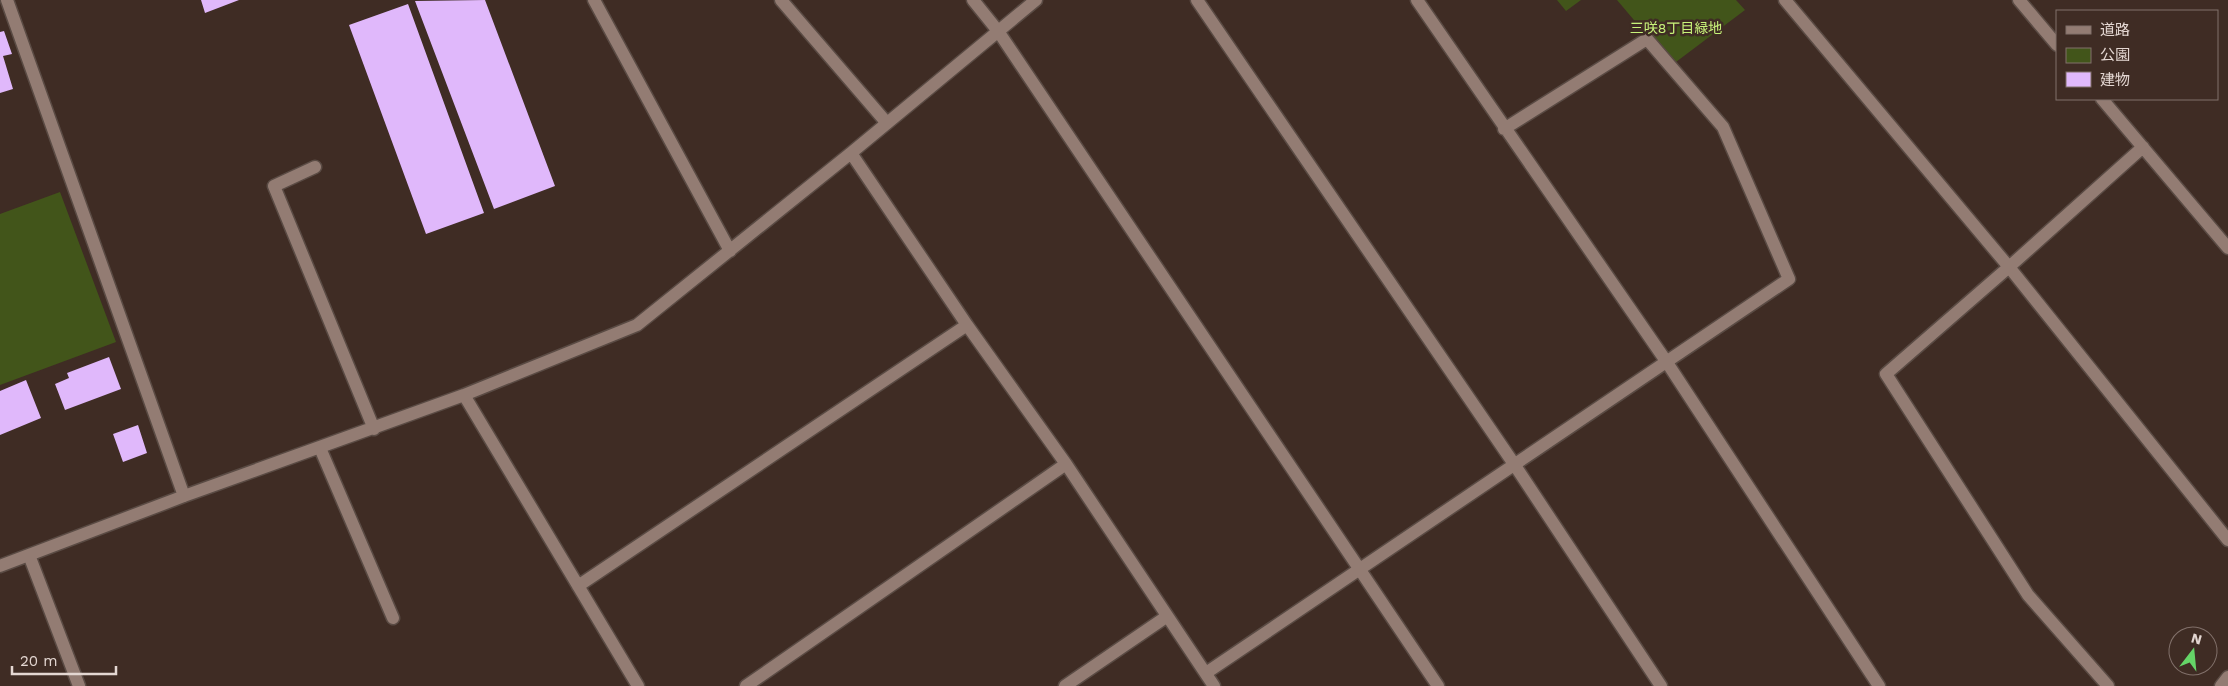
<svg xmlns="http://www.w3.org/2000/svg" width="2228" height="686" font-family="'Work Sans','Noto Sans JP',sans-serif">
  <rect width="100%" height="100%" fill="#3f2c24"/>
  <path fill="#42551a" d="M1557 0H1581L1566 11Z
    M1617 0H1736L1745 10 1672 65Z
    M60 192 116 342 0 385V214Z"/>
  <path fill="#e0b8fb" d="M201 0H239L205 13Z
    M485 0 555 186 494 209 415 1Z
    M408 4 484 213 426 234 349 25Z
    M4 31 12 54 3 56 13 89 0 93V32Z
    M109 357 121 389 65 410 55 384 69 378 67 373Z
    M26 380 41 418 0 435V391Z
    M138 425 147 453 123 462 113 434Z"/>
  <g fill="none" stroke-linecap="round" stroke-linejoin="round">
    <defs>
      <path id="minor" d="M7 0 184 496
        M594 0 730 251
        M781 0 886 122
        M973 0 998 31 1438 686
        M1197 0 1514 464 1661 686
        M1417 0 1666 361 1879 686
        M1785 0 2009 267 2228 540
        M2019 0 2057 45
        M2102 99 2228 248
        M851 153 967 325 1066 464 1214 686
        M315 167 274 186 374 429
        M464 395 638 686
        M320 448 393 618
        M29 555 79 686
        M0 566 184 496 464 395 637 325 851 153 1036 0
        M578 586 967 325
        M1206 673C1401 543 1594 409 1789 279L1723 127 1647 39 1504 129
        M746 686 1066 464
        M1065 686 1166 617
        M2108 686 2028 595 1886 374 2009 267 2143 147
        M2221 686 2228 677"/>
    </defs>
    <use href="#minor" stroke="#5a4b44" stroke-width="15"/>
    <use href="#minor" stroke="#937c73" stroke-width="12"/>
  </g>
  <g text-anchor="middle" stroke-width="5" stroke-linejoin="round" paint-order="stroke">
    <g font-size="14" fill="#c8f37a" stroke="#3f2c24">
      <text x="1676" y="33">三咲8丁目緑地</text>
    </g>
  </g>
  <rect x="2056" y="10" width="162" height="90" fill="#3f2c24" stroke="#81706a"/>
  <rect x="2066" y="26" width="25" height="8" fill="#937c73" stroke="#81706a"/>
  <text x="2100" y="35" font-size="15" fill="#e4d7d2">道路</text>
  <rect x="2066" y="48" width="25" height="15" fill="#42551a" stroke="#81706a"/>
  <text x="2100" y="60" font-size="15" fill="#e4d7d2">公園</text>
  <rect x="2066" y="72" width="25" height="15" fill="#e0b8fb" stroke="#81706a"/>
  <text x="2100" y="85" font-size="15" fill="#e4d7d2">建物</text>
  <g transform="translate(2193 651) rotate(16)"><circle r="24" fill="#3f2c24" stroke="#81706a"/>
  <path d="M0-4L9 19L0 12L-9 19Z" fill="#65d467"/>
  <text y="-8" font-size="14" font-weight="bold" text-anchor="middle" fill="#e4d7d2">N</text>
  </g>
  <path d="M12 666v8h104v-8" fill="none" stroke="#e4d7d2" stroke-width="2.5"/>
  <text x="20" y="666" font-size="15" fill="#e4d7d2" stroke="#3f2c24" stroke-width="4" paint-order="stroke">20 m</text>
</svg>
